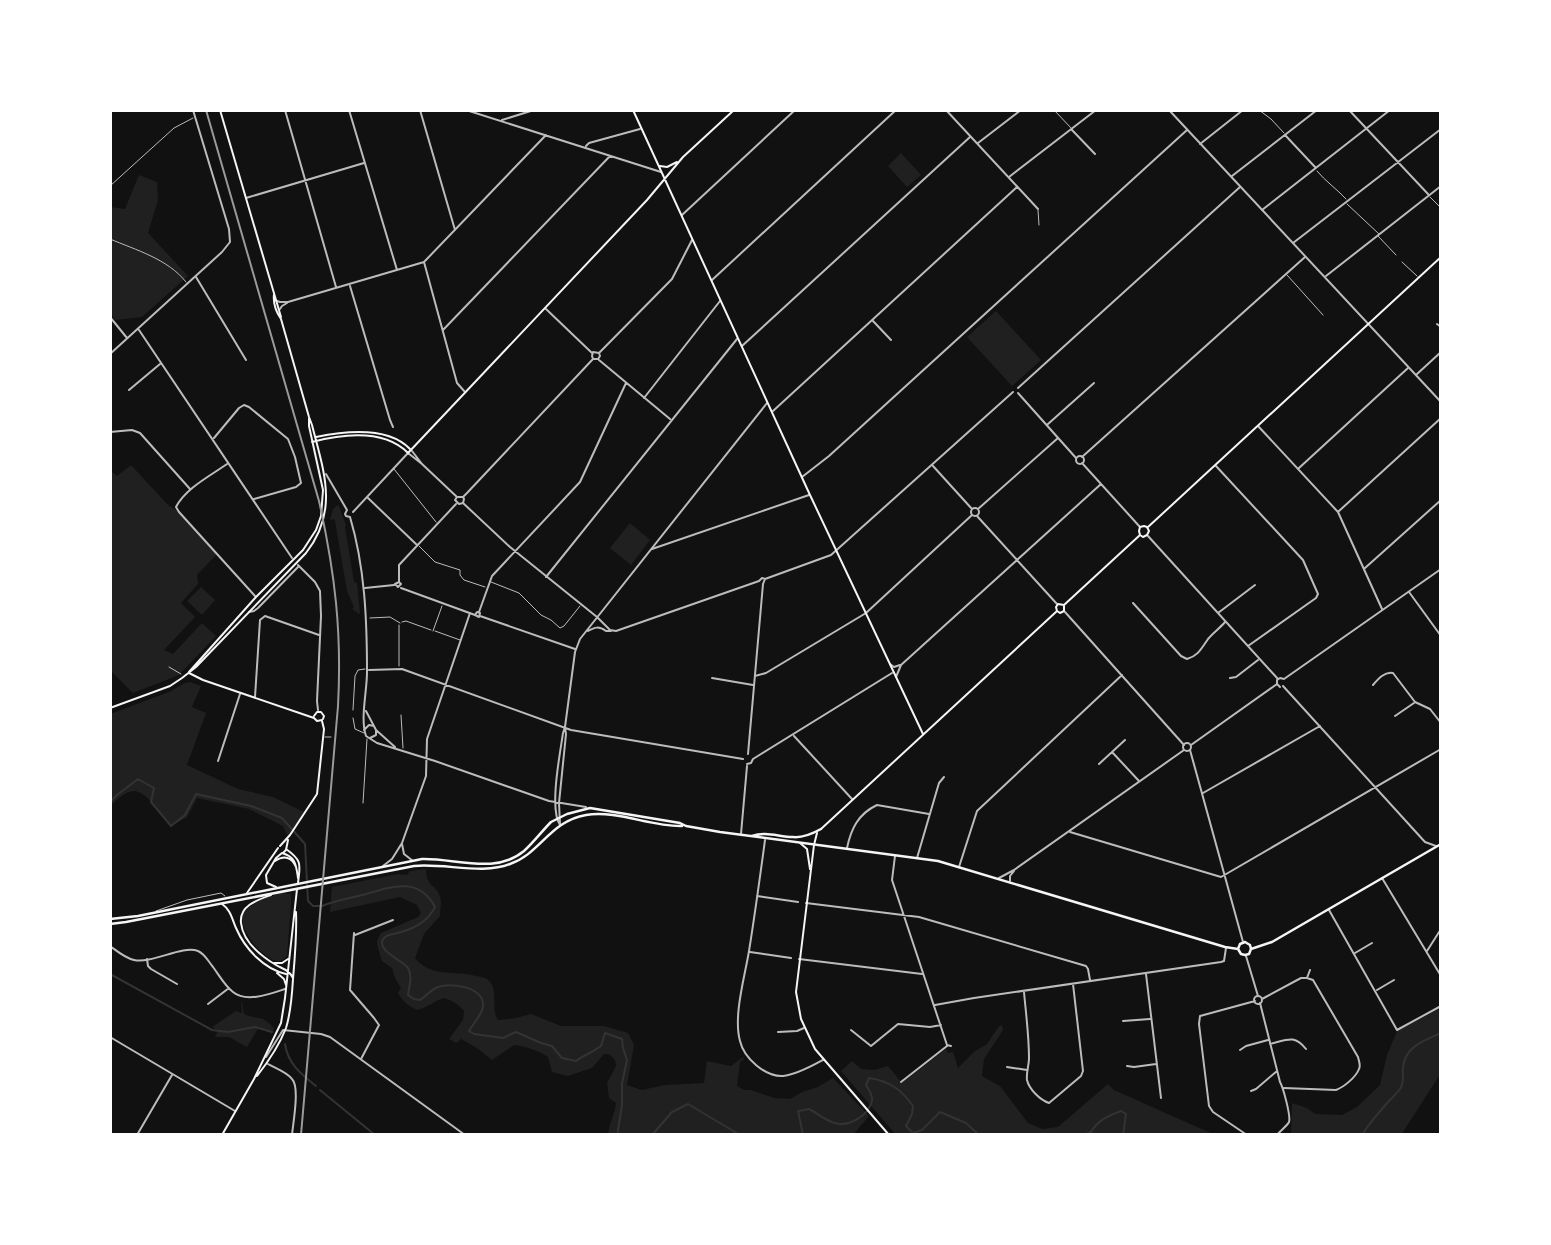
<svg xmlns="http://www.w3.org/2000/svg" width="1551" height="1245" font-family="Overpass,sans-serif">
  <rect width="100%" height="100%" fill="#111"/>
  <path fill="#202020" d="M901 153 921 175 907 187 888 166Z
    M139 175 157 182 158 200 148 233 188 276 142 317 115 320 110 312V207L125 209Z
    M996 311 1041 360 1012 386 967 337Z
    M131 465 168 505 179 512 217 554 197 575 198 584 181 603 195 617 164 650 173 654 202 623 216 636 179 675 133 693 110 670V470L117 476Z
    M338 505 340 509 346 525 345 527 354 582 357 583 360 613 359 614 352 609 354 607 347 591 335 521 334 519 330 520 333 509Z
    M630 523 650 540 631 565 610 548Z
    M201 587 215 600 202 615 187 601Z
    M190 682 201 686 192 707 206 713 187 765 238 789 273 797 304 812 288 836 283 826 249 809 197 798 187 817 171 826C163 817 147 791 134 791 125 791 117 800 110 806V714L169 692 185 683Z
    M426 869C426 888 436 883 440 897 442 902 440 910 440 916L424 934 415 958C431 978 454 970 476 976 480 977 484 977 487 979 500 988 490 1008 498 1020L516 1018 531 1014 561 1026H604L628 1033 634 1045 627 1085 642 1090 665 1085 704 1083 707 1061 731 1066 743 1057 744 1059 740 1062 737 1086 744 1090H751L774 1098 790 1099 802 1092 818 1087 833 1078 869 1116 853 1135H608C609 1123 615 1114 616 1103L609 1098 607 1083 616 1066 615 1060 609 1054H604L592 1068 568 1076 552 1072 548 1057C537 1050 527 1047 514 1045L492 1060 477 1048 461 1039 456 1043 449 1039 463 1020 464 1011C458 1004 453 1001 444 998 434 1001 427 1008 417 1010 409 1006 403 1002 398 993L401 988 395 978 392 968 382 961 378 948 377 941 381 933 418 917 421 913 417 905 400 897 330 912 332 887 398 874 407 875 410 871Z
    M281 893 291 894V902L287 956C283 959 282 962 277 961 263 959 238 929 243 915 248 902 270 897 281 893Z
    M241 1001 242 1002 244 1014C259 1021 260 1013 274 1028L272 1034 259 1027 247 1047 229 1037H215L218 1031 212 1027 236 1011 242 1013Z
    M1441 1008V1073L1401 1135H1291L1292 1103 1307 1108 1315 1114 1342 1115 1357 1107 1380 1085 1387 1055 1397 1031Z
    M1002 1025 1003 1030 984 1059 982 1076 1000 1086 1028 1123 1042 1129 1058 1127 1108 1084 1114 1090 1215 1135H896L841 1071 852 1061 861 1069 874 1070 888 1066 902 1083 946 1049 948 1053 953 1052 958 1068 975 1051 987 1044 999 1026Z"/>
  <g fill="none" stroke-linecap="round" stroke-linejoin="round">
    <path stroke="#333" stroke-width="2" d="M110 802 117 795 138 779 154 788 151 802 171 826 185 815 196 794 251 806 282 818 305 844 308 901 313 906H322C336 900 351 898 366 894 393 886 419 877 435 907 428 921 416 928 401 932 396 934 389 934 385 937 372 949 404 961 408 968 413 977 409 986 408 995L414 999 420 1000C426 996 432 989 438 987 452 982 485 987 483 1007 482 1014 473 1024 469 1031L474 1034 503 1038 516 1032 541 1043 552 1046 562 1058 576 1061C584 1055 593 1052 601 1046L605 1033 622 1039 623 1048 627 1060 622 1083V1105L618 1130V1135
      M110 974 212 1030 228 1032 255 1027 272 1032
      M285 1044C288 1064 301 1074 316 1086
      M320 1090 375 1135
      M652 1135 672 1112 688 1104 740 1135
      M803 1135 798 1111 809 1109C817 1113 826 1121 835 1123 849 1127 868 1116 872 1101 873 1095 869 1090 866 1085L869 1078C889 1081 901 1089 913 1106L912 1114 906 1126 913 1133 922 1130 940 1112 966 1123 979 1135
      M1084 1135 1091 1132C1098 1120 1108 1116 1121 1111L1126 1114 1123 1135
      M1362 1135C1370 1122 1379 1112 1389 1101 1393 1097 1397 1093 1400 1089 1405 1081 1402 1076 1403 1068 1404 1047 1425 1040 1441 1033"/>
    <path stroke="#bcbcbc" stroke-width="1" d="M1054 110 1072 129
      M1259 110 1271 119 1284 133
      M1439 110 1441 112
      M1317 171C1325 181 1337 189 1346 199
      M110 186 174 128 193 118
      M1430 197 1441 208
      M1347 204 1379 234
      M1038 210 1039 225
      M1378 236 1396 255
      M110 239C136 250 168 259 186 282
      M1402 262 1417 276
      M1287 275 1323 315
      M394 469 436 522
      M419 546 435 562 460 570V575L464 580 485 587
      M491 582 519 593 541 615 551 620 560 628 564 626 580 606
      M402 622 406 621 431 630
      M399 625V666
      M435 631 460 640
      M353 710 355 676 358 670 365 669
      M401 715 403 748
      M353 718 355 729 364 733
      M325 737H331
      M363 803 367 739
      M156 911 187 900 221 893 225 896"/>
    <path stroke="#bcbcbc" stroke-width="1" d="M370 618 390 617 400 623
      M433 631 442 606
      M169 667 181 674"/>
    <path stroke="#bcbcbc" stroke-width="2" d="M285 110 336 287
      M349 110 397 270
      M420 110 455 230
      M466 110 661 172
      M946 110 1038 209
      M1349 110 1428 194
      M502 120 534 110
      M1072 130 1095 154
      M1285 135 1315 167
      M978 143 1021 110
      M1200 144 1243 110
      M586 146 589 143 640 129
      M1232 176 1317 110
      M1009 177 1096 110
      M246 198 364 163
      M1262 210 1390 110
      M682 215 795 110
      M1293 243 1441 129
      M424 262 457 383 465 392
      M1326 276 1441 186
      M196 277 246 360
      M712 280 896 110
      M350 286 390 420 393 427
      M277 301 280 302H288L424 262 546 135
      M280 309 282 306 287 303
      M546 309 592 353
      M110 317 127 338
      M873 321 891 340
      M1437 324 1441 327
      M139 330 292 558
      M443 330 610 156
      M742 346 970 137
      M599 353 600 356 598 359H593L592 356 593 352 599 353 672 279 692 240
      M110 354 222 252 230 242 229 229 193 110
      M599 360 670 419
      M1417 374 1441 352
      M1018 388 1240 187
      M129 390 160 364
      M1018 393 1076 458
      M644 398 720 301
      M773 411 1017 187
      M1048 424 1094 383
      M1258 426 1338 512 1382 609
      M110 432 132 430 140 433 190 489
      M214 438 239 408 244 405 249 407 288 439 295 457 301 483 296 487 254 499
      M412 451 422 464 457 497
      M1076 460a4 4 0 1 1 8 0a4 4 0 1 1-8 0Z
      M1082 457 1305 257
      M1082 463 1140 527
      M227 464C210 476 186 488 176 507L179 512 255 596
      M933 466 972 509
      M1216 466 1303 560 1318 594 1316 598 1248 646
      M1299 468 1408 368
      M326 474 347 510 345 514 346 516 350 517C365 567 367 621 367 672 367 692 360 719 366 736L377 743 435 761 549 801 586 807
      M802 477 829 456 1187 130
      M463 497 464 499 463 503 459 504 455 500 457 497H463L467 493 593 359
      M368 498 417 545
      M463 503 510 547 597 617 610 630 616 631 759 581 762 578 765 579 831 555 1013 392
      M971 512a4 4 0 1 1 8 0a4 4 0 1 1-8 0Z
      M978 509 1058 438
      M1339 511 1441 418
      M353 512 408 453 422 464
      M977 516 1057 604
      M1148 536 1278 679
      M652 549 809 495
      M298 565 315 582 320 591 321 616 317 701 318 710
      M1365 568 1441 500
      M546 577 737 339
      M399 582 401 584 398 587 395 584 399 582V565L456 504
      M365 588 394 585
      M401 588 475 615
      M1409 592 1441 636
      M1133 603 1181 656 1187 659C1198 656 1201 649 1208 639 1213 633 1220 628 1225 622
      M249 612 254 611 258 608 298 567
      M477 612 480 613 479 617 475 615Z
      M479 612 492 576 580 482 626 383
      M1065 612 1184 745
      M1218 613 1255 585
      M480 616 575 649
      M588 631C595 627 599 626 606 631H611
      M890 664 894 667 900 665
      M369 670 402 669 571 730 743 759
      M755 676 766 673 866 613 972 515
      M896 677 901 665 1101 484
      M712 678 753 685
      M1230 678 1236 677 1258 660
      M1373 685C1378 679 1385 671 1393 673L1415 702 1430 709 1441 723
      M1283 686 1425 842 1436 846
      M255 697 260 620 265 616 319 635
      M366 711 376 730 395 747
      M1395 716 1414 703
      M364 730 369 725 374 726
      M794 736 852 799
      M370 738 376 735V730
      M1190 750 1243 942
      M1112 752 1139 781
      M748 754 763 584 765 579
      M218 761 240 694
      M747 764 751 763 753 759 892 673
      M1099 764 1125 740
      M1203 793 1320 726
      M560 824 559 803 566 734 565 728
      M560 825C549 809 560 754 563 733L565 727 575 652 580 639 767 403
      M1070 832 1221 877 1441 749
      M741 834 747 766
      M765 840C760 877 755 914 749 951 745 976 733 1016 740 1041 744 1058 765 1077 783 1076 796 1075 812 1066 823 1060
      M402 844 404 854 413 861
      M847 848C851 829 858 814 877 805L929 814
      M895 856 892 880 947 1045 951 1046
      M917 858 939 783 944 777
      M383 866 392 859 402 843 426 776 427 739 470 613
      M959 867 977 811 1122 675
      M1382 878 1441 976
      M1440 895 1441 896
      M757 896 798 902
      M806 903 919 917 1086 966 1088 969 1090 980
      M1329 910 1397 1030 1441 1006
      M354 933 350 990 374 1018 379 1025 361 1059
      M355 935 393 920
      M110 946C117 951 125 958 134 960 152 964 182 945 198 951 205 954 208 961 213 967 219 975 225 986 233 992 246 1003 270 994 285 989
      M1427 951 1441 929
      M750 952 791 958
      M1355 953 1372 943
      M1246 956 1258 996
      M147 959 148 966 151 969 177 984
      M799 959 922 974
      M1146 974 1161 1098
      M1307 978 1310 970
      M1377 990 1394 980
      M1024 992C1026 1014 1029 1036 1029 1058 1029 1065 1026 1073 1027 1080 1029 1089 1040 1100 1049 1103L1081 1076 1083 1071 1073 984
      M1254 1000a4 4 0 1 1 8 0a4 4 0 1 1-8 0Z
      M1262 999 1301 978H1307L1313 980 1358 1057C1359 1062 1361 1065 1359 1069 1356 1077 1344 1087 1336 1090L1284 1088
      M1260 1003 1280 1082C1283 1087 1291 1116 1289 1122 1287 1126 1280 1131 1277 1135
      M208 1004 229 988
      M935 1005 974 998 1221 962 1224 961 1226 948
      M1123 1021 1150 1019
      M851 1030 871 1046 898 1024 930 1027 941 1025
      M778 1032 797 1031 804 1028
      M110 1037 235 1111
      M1270 1044C1287 1040 1294 1034 1306 1049
      M1240 1050 1246 1046 1268 1040
      M268 1064C275 1068 287 1072 292 1079 300 1087 293 1123 292 1135
      M1127 1066 1134 1067 1156 1064
      M1007 1067 1027 1070
      M901 1082 947 1046
      M1251 1091 1256 1089 1277 1071
      M137 1135 172 1075
      M1247 1135 1213 1112 1209 1106 1199 1024 1200 1016 1255 1001"/>
    <path stroke="#bcbcbc" stroke-width="2" d="M1169 110 1441 402
      M1284 679 1441 569
      M1280 687 1277 684V680L1280 678 1284 679
      M1183 747a4 4 0 1 1 8 0a4 4 0 1 1-8 0Z
      M1191 745 1277 684
      M999 878 1014 870 1184 750
      M1010 881V876L1014 871
      M266 1057 283 1030 321 1034 330 1037 465 1135"/>
    <path stroke="#f5f5f5" stroke-width="2" d="M220 110 281 317
      M633 110 810 495 923 734
      M660 166 667 167 677 162
      M316 437C345 431 388 426 410 449
      M312 442C343 434 384 429 408 453L647 200 683 157 734 110
      M1148 527 1441 257
      M1057 611 1060 613 1064 611V606
      M189 672 256 597 303 550 316 530 321 516 323 490 309 426V418
      M189 673 203 680 314 718 317 721 322 720
      M110 708 170 686 182 678 196 667 306 553C339 511 324 472 312 425L309 417 281 319C276 312 273 303 274 294
      M314 716 317 712H321L324 716 323 719
      M821 829 1057 611 1056 607 1058 604 1064 605 1140 535 1139 531 1140 527 1144 526 1147 527 1149 531 1147 535 1143 537 1140 535
      M817 833 814 845 796 992 801 1019 815 1049 889 1135
      M800 843 807 849 810 869
      M280 846 290 835 317 794 324 729 322 721
      M286 849C303 861 300 865 298 883
      M283 853 286 850 288 840
      M275 861C284 855 292 857 296 867
      M276 887 267 883 266 875 276 858 282 853C296 857 296 865 298 878
      M247 893 278 848
      M271 895C257 900 239 906 241 923 243 942 261 956 276 965 283 969 289 970 293 978
      M222 904C231 910 232 919 236 928 245 949 264 969 286 974
      M274 963H282L288 959
      M277 973 284 979 286 985
      M257 1076C268 1062 279 1046 286 1028 291 1012 292 996 293 979 295 956 297 935 296 912
      M222 1135 254 1079 281 1023 285 998 297 889"/>
    <path stroke="#f5f5f5" stroke-width="2.5" d="M752 836C766 831 779 837 793 837 803 838 812 834 821 829
      M110 919 138 916 422 859C456 858 495 875 524 851 534 842 542 831 551 822L567 814 590 808 680 823 686 826 720 832 938 861 1225 947 1238 949
      M110 924 126 922 414 866C445 863 483 875 510 864 540 854 550 821 586 815 618 810 651 827 682 826
      M1238 949 1240 944 1245 942 1250 945 1251 949
      M1238 949 1241 954 1245 955 1249 954 1251 949
      M1251 949 1272 942 1441 844"/>
    <path stroke="#9a9a9a" stroke-width="2" d="M206 110 319 501C335 573 342 632 338 706L301 1135"/>
  </g>
  <rect width="1551" height="1245" fill="none" stroke="#ffffff" stroke-width="224"/>
</svg>
